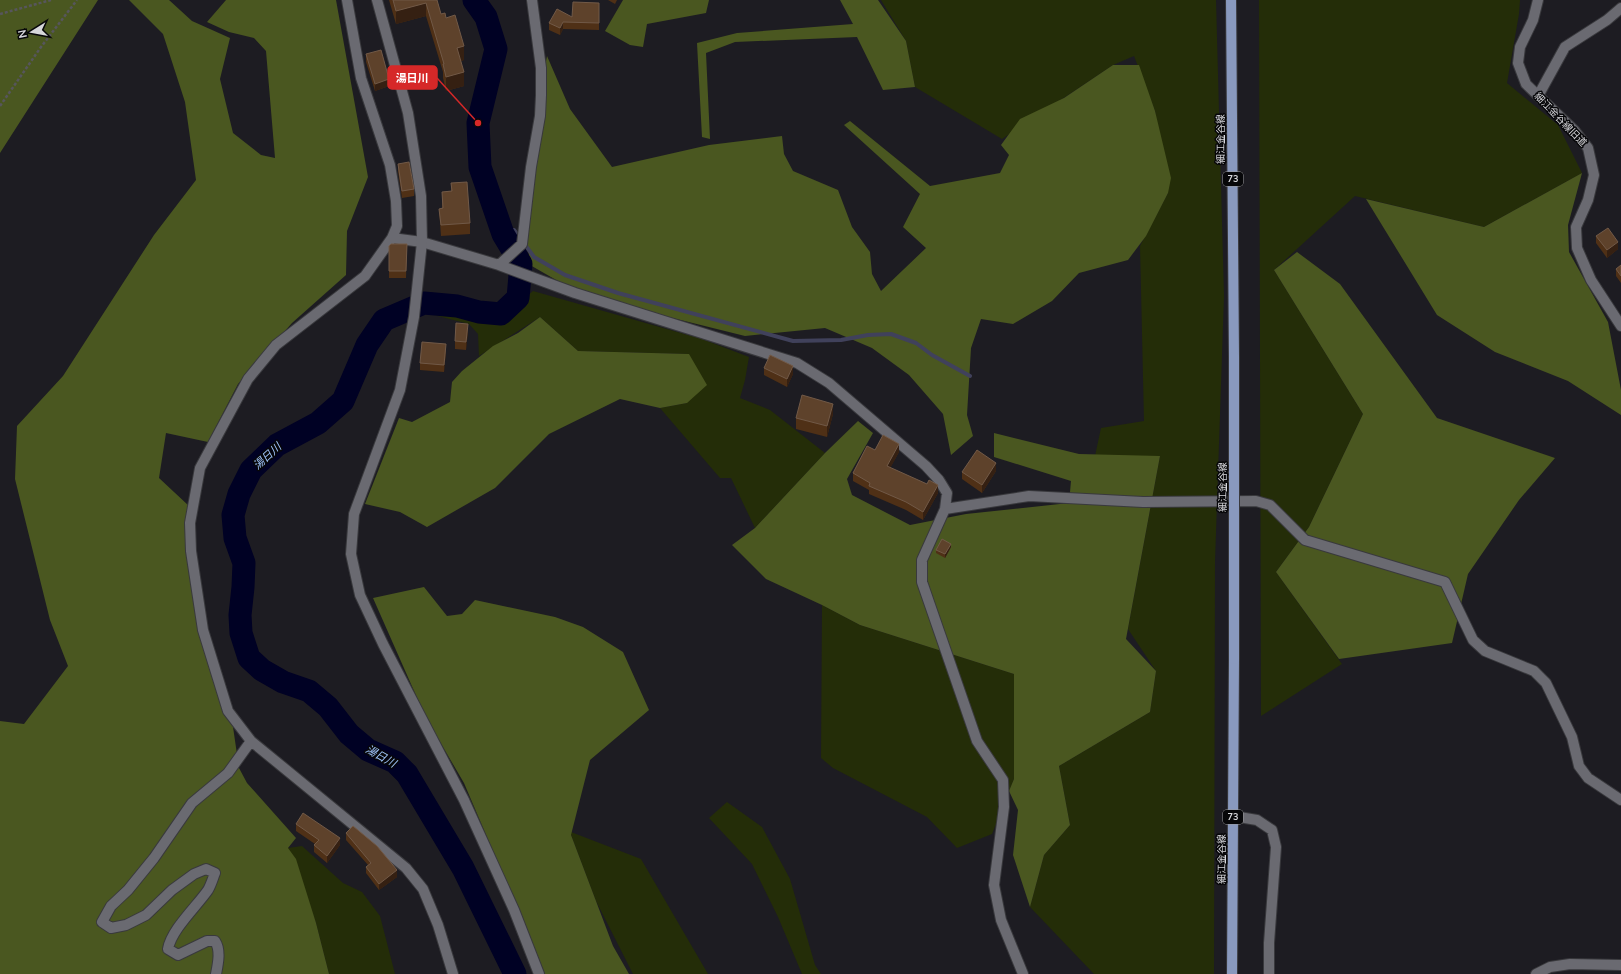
<svg xmlns="http://www.w3.org/2000/svg" width="1621" height="974" font-family="Mulish,'Noto Sans JP',sans-serif">
  <rect width="100%" height="100%" fill="#1d1c22"/>
  <path fill="#242d08" d="M881 0H1216L1224 296 1215 562 1214 974H1094L1030 907 1044 855 1070 825 1059 766 1150 712 1156 671 1128 629 1160 456H1095L1101 428 1144 421 1140 246 1168 193 1155 111 1134 56 1113 65 1002 139 915 87 906 41Z
    M1259 0H1520L1519 14 1507 83 1558 125 1582 173 1484 227 1355 196 1274 270 1363 414 1309 527 1276 572 1342 664 1261 716Z
    M533 291 702 339 749 357 745 380 740 398 770 410 825 453 755 528 731 478H720L660 408 687 403 689 354 578 351 540 317 479 356 478 334 469 324 430 314 442 310 504 316Z
    M822 605 860 625 1014 674V779L992 834 957 848 927 817 833 768 821 758Z
    M727 802 762 827 790 879 815 965 821 974H802L778 917 752 864 709 818Z
    M571 832 641 859 708 974H633L596 901 571 835Z
    M302 846 343 883 362 892 380 916 395 974H329L316 923 288 848Z"/>
  <path fill="#4a5720" d="M0 0H98L0 153Z
    M129 0H169L192 21 230 38 220 79 233 133 261 155 275 158 266 51 254 38 229 32 207 22 226 0H336L368 177 347 231 346 275 292 323 238 384 208 442 166 433 159 478 189 506 197 618 232 720 239 768 247 783 296 838 288 848 296 859 316 923 329 974H0V721L24 724 68 666 50 620 15 479 17 426 63 376 154 235 196 180 185 102 163 34Z
    M623 0H709L706 13 647 24 643 47 630 45 605 31Z
    M840 0H878L906 41 915 87 883 90 857 37 735 42 706 53 710 139 702 137 697 43 737 33 853 24Z
    M547 56 570 109 612 167 709 145 782 136 784 154 793 171 838 190 852 227 870 252 872 274 881 291 926 248 903 227 920 194 844 125 850 121 930 186 1000 173 1009 155 1001 145 1020 119 1064 98 1113 65H1139L1155 111 1171 178 1168 193 1146 236 1128 260 1079 273 1052 301 1013 324 981 319 971 348 967 415 973 436 951 455 943 414 909 375 872 348 825 328 745 336 584 296 530 265 525 223 541 87Z
    M1582 173 1568 225 1569 252 1608 322 1621 390V415L1568 381 1495 352 1437 315 1366 199 1484 227Z
    M1297 252 1340 284 1437 418 1555 458 1519 500 1468 574 1452 643 1339 659 1276 572 1309 527 1363 414 1274 270Z
    M540 317 578 351 689 354 707 385 687 403 660 408 620 399 549 434 495 488 427 527 400 512 365 504 399 418 412 422 450 402 452 382 462 371 493 346 518 333Z
    M858 421 873 433 847 479 852 495 910 525 966 514 1069 503 1071 481 994 457V433L1079 454 1160 456 1126 639 1156 671 1150 712 1059 766 1070 825 1044 855 1030 907 1013 855 1018 810 1009 791 1014 779V674L860 625 822 605 766 579 732 545 755 528 825 453Z
    M424 587 447 616 462 614 475 600 555 617 583 627 623 652 649 710 590 760 571 835 613 946 629 974H545L464 783 426 718 373 598Z"/>
  <g fill="none" stroke-linecap="round" stroke-linejoin="round">
    <path stroke="#40415b" stroke-width="4" d="M503 234 514 230 534 257 565 275 618 293 793 341 841 340 868 335 891 334 916 343 932 355 970 376"/>
    <path stroke="#000124" stroke-width="23" d="M474 0 486 17 496 49 478 123 480 167 503 234 521 264 518 298 501 314 479 312 457 306 424 303 384 320 367 345 343 401 318 423 277 445 251 470 239 494 233 515 235 538 244 563 243 587 240 615 241 633 249 658 262 670 283 682 309 691 328 707 349 734 368 750 395 762 407 774 463 868 515 974"/>
    <defs>
      <path id="minor" d="M347 0 361 78 390 165 396 201 397 226 392 238 365 276 276 345 248 379 200 468 190 523 191 551 203 630 228 711 251 741 406 868 423 889 438 925 453 974
        M1538 96 1565 47 1607 20 1621 8
        M392 238 422 242 499 265 575 293 797 363 829 383 926 466 939 480 947 493 945 509 922 560V582L977 741 1003 780 1004 807 994 885 1001 920 1023 974
        M499 265 522 244 531 167 540 116 541 95V68L532 0
        M945 509 1029 496 1143 502 1256 501 1270 505 1305 540 1445 582 1473 640 1485 651 1534 671 1546 683 1572 737 1579 766 1588 778 1621 800
        M1233 816 1257 820 1272 830 1276 847 1269 943V974
        M216 974C218 964 221 950 215 941H207L178 955 168 949C171 930 197 906 208 890 211 885 213 878 215 873L206 869 194 874 172 890 146 915 126 925 111 928 102 922 111 906 128 890 154 858 192 803 228 773 251 741
        M1536 974 1550 967 1570 964 1621 965"/>
      <path id="tertiary" d="M377 0 408 113 421 196 422 242 414 317 400 390 354 514 351 554 360 595 383 644 464 800 514 910 539 974
        M1538 0 1533 20 1520 47 1518 63 1526 84 1574 130 1588 148 1594 175 1588 200 1576 227 1577 248 1591 280 1621 326"/>
      <path id="primary" d="M1231 0 1234 357
        M1232 974 1234 659"/>
    </defs>
    <use href="#minor" stroke="#39393d" stroke-width="12"/>
    <use href="#tertiary" stroke="#39393d" stroke-width="12"/>
    <use href="#primary" stroke="#39393d" stroke-width="12"/>
    <path stroke="#57565c" stroke-width="2.5" stroke-dasharray="3 2" stroke-linecap="butt" d="M0 14 51 0
      M0 106 41 47 77 0"/>
    <use href="#minor" stroke="#6a6a71" stroke-width="10"/>
    <use href="#tertiary" stroke="#6a6a71" stroke-width="10"/>
    <use href="#primary" stroke="#8999be" stroke-width="10"/>
    <defs>
      <path id="primary-bridge" d="M1234 659V357"/>
    </defs>
    <use href="#primary-bridge" stroke="#39393d" stroke-width="12" stroke-linecap="butt"/>
    <use href="#primary-bridge" stroke="#8999be" stroke-width="10"/>
  </g>
  <path fill="#4f3016" d="M389 0H437L441 14 446 18 464 60 461 61 464 86 446 91 443 78V72L426 16 396 24Z
    M608 0H617L615 4Z
    M599 3V30L563 29 560 35 549 30V23L572 17Z
    M366 54 389 86 375 91 366 62Z
    M398 164 414 189V196L402 198 398 171Z
    M451 183 470 223V234L441 236 439 209 442 208V192L451 191Z
    M1596 236 1618 249 1607 258 1596 243Z
    M407 244 406 278H389V246Z
    M1621 265V283L1616 276V269Z
    M468 331 466 350 455 349V341Z
    M446 351 444 372 420 370V363Z
    M764 368 793 374 787 387 764 375Z
    M833 414 827 437 796 429V418Z
    M875 450 899 452 890 468 938 493 923 520 906 510 869 494V490L853 481V473Z
    M996 471 982 493 962 479V472Z
    M951 547 945 558 936 553V550Z
    M296 824 340 845 327 863 314 852V845L315 844 296 831Z
    M346 833 397 877 379 890 366 873V867L368 865 346 840Z"/>
  <path fill="#352012" d="M426 3V16L396 24V11Z
    M563 22V29L560 35V28Z
    M464 46V60L457 62V48Z
    M464 72V86L446 91V77Z
    M389 79V86L375 91V84Z
    M1618 242V249L1607 258V250Z
    M468 324V331L466 350V342Z
    M446 344V351L444 372V365Z
    M793 366V374L787 387V379Z
    M833 404V414L827 437V426Z
    M899 444V452L887 474V466Z
    M996 463V471L982 493V485Z
    M938 485V493L923 520V512Z
    M951 544V547L945 558V554Z
    M340 838V845L327 863V856Z
    M397 870V877L379 890V884Z"/>
  <path fill="#5e422b" stroke="#715947" d="M393 0H437L441 14 445 13 446 18 455 15 464 46 457 48 464 72 446 77 443 64H444L426 3 396 11Z
    M573 2 599 3V23L563 22 560 28 549 23 557 9 572 17Z
    M381 50 389 79 375 84 366 54Z
    M409 162 414 189 402 191 398 164Z
    M467 182 470 223 441 225 439 209 443 208 442 192 452 191 451 183Z
    M1608 228 1618 242 1607 250 1596 236Z
    M391 244H407L406 271H389V246Z
    M1621 265V276L1616 269Z
    M456 323 468 324 466 342 455 341Z
    M422 342 446 344 444 365 420 363Z
    M770 355 793 366 787 379 764 368Z
    M802 395 833 404 827 426 796 418Z
    M883 435 899 444 887 466 927 484 929 480 938 485 923 512 906 502 869 486 870 483 853 473 867 446 875 450Z
    M977 450 996 463 982 485 962 472Z
    M942 539 951 544 945 554 936 550Z
    M303 813 340 838 327 856 314 845 319 840 296 824Z
    M353 826 377 846 397 870 379 884 366 867 371 863 346 833Z"/>
  <g text-anchor="middle" stroke-width="3" stroke-linejoin="round" paint-order="stroke">
    <g fill="#070709" stroke="#99999c" stroke-width="1">
      <rect x="1223" y="172" width="20" height="14" rx="3"/>
      <rect x="1223" y="810" width="20" height="14" rx="3"/>
    </g>
    <g font-size="9" font-weight="bold" fill="#d7d7db">
      <text x="1233" y="182">73</text>
      <text x="1233" y="820">73</text>
    </g>
    <g font-size="10" fill="#d7d7db" stroke="#070709">
      <text transform="translate(1561 119) rotate(46)" y="4">細江金谷線旧道</text>
      <text transform="translate(1220 139) rotate(-90)" y="4">細江金谷線</text>
      <text transform="translate(1222 487) rotate(-90)" y="4">細江金谷線</text>
      <text transform="translate(1221 859) rotate(-90)" y="4">細江金谷線</text>
    </g>
    <g font-size="11" font-style="italic" fill="#a0c5fd" stroke="#070709">
      <text transform="translate(267 456) rotate(-42)" y="4">湯日川</text>
      <text transform="translate(381 756) rotate(29)" y="4">湯日川</text>
    </g>
  </g>
  <path fill="none" stroke="#d62828" stroke-width="1.5" d="M478 123L437 78"/>
  <circle fill="#d62828" stroke="#070709" stroke-width="1.5" cx="478" cy="123" r="4"/>
  <rect fill="#d62828" stroke="#d62828" stroke-width="1.5" x="388" y="66" width="49" height="23" rx="4"/>
  <g font-size="11" text-anchor="middle" font-weight="bold" fill="#fff">
    <text x="412" y="82">湯日川</text>
  </g>
  <g transform="translate(32 32) rotate(259)" stroke="#070709" stroke-width="3" paint-order="stroke">
  <path d="M0-3L7 15L0 10L-7 15Z" fill="#d7d7db"/>
  <text y="-6" font-size="11" font-weight="bold" text-anchor="middle" fill="#d7d7db">N</text>
  </g>
</svg>
